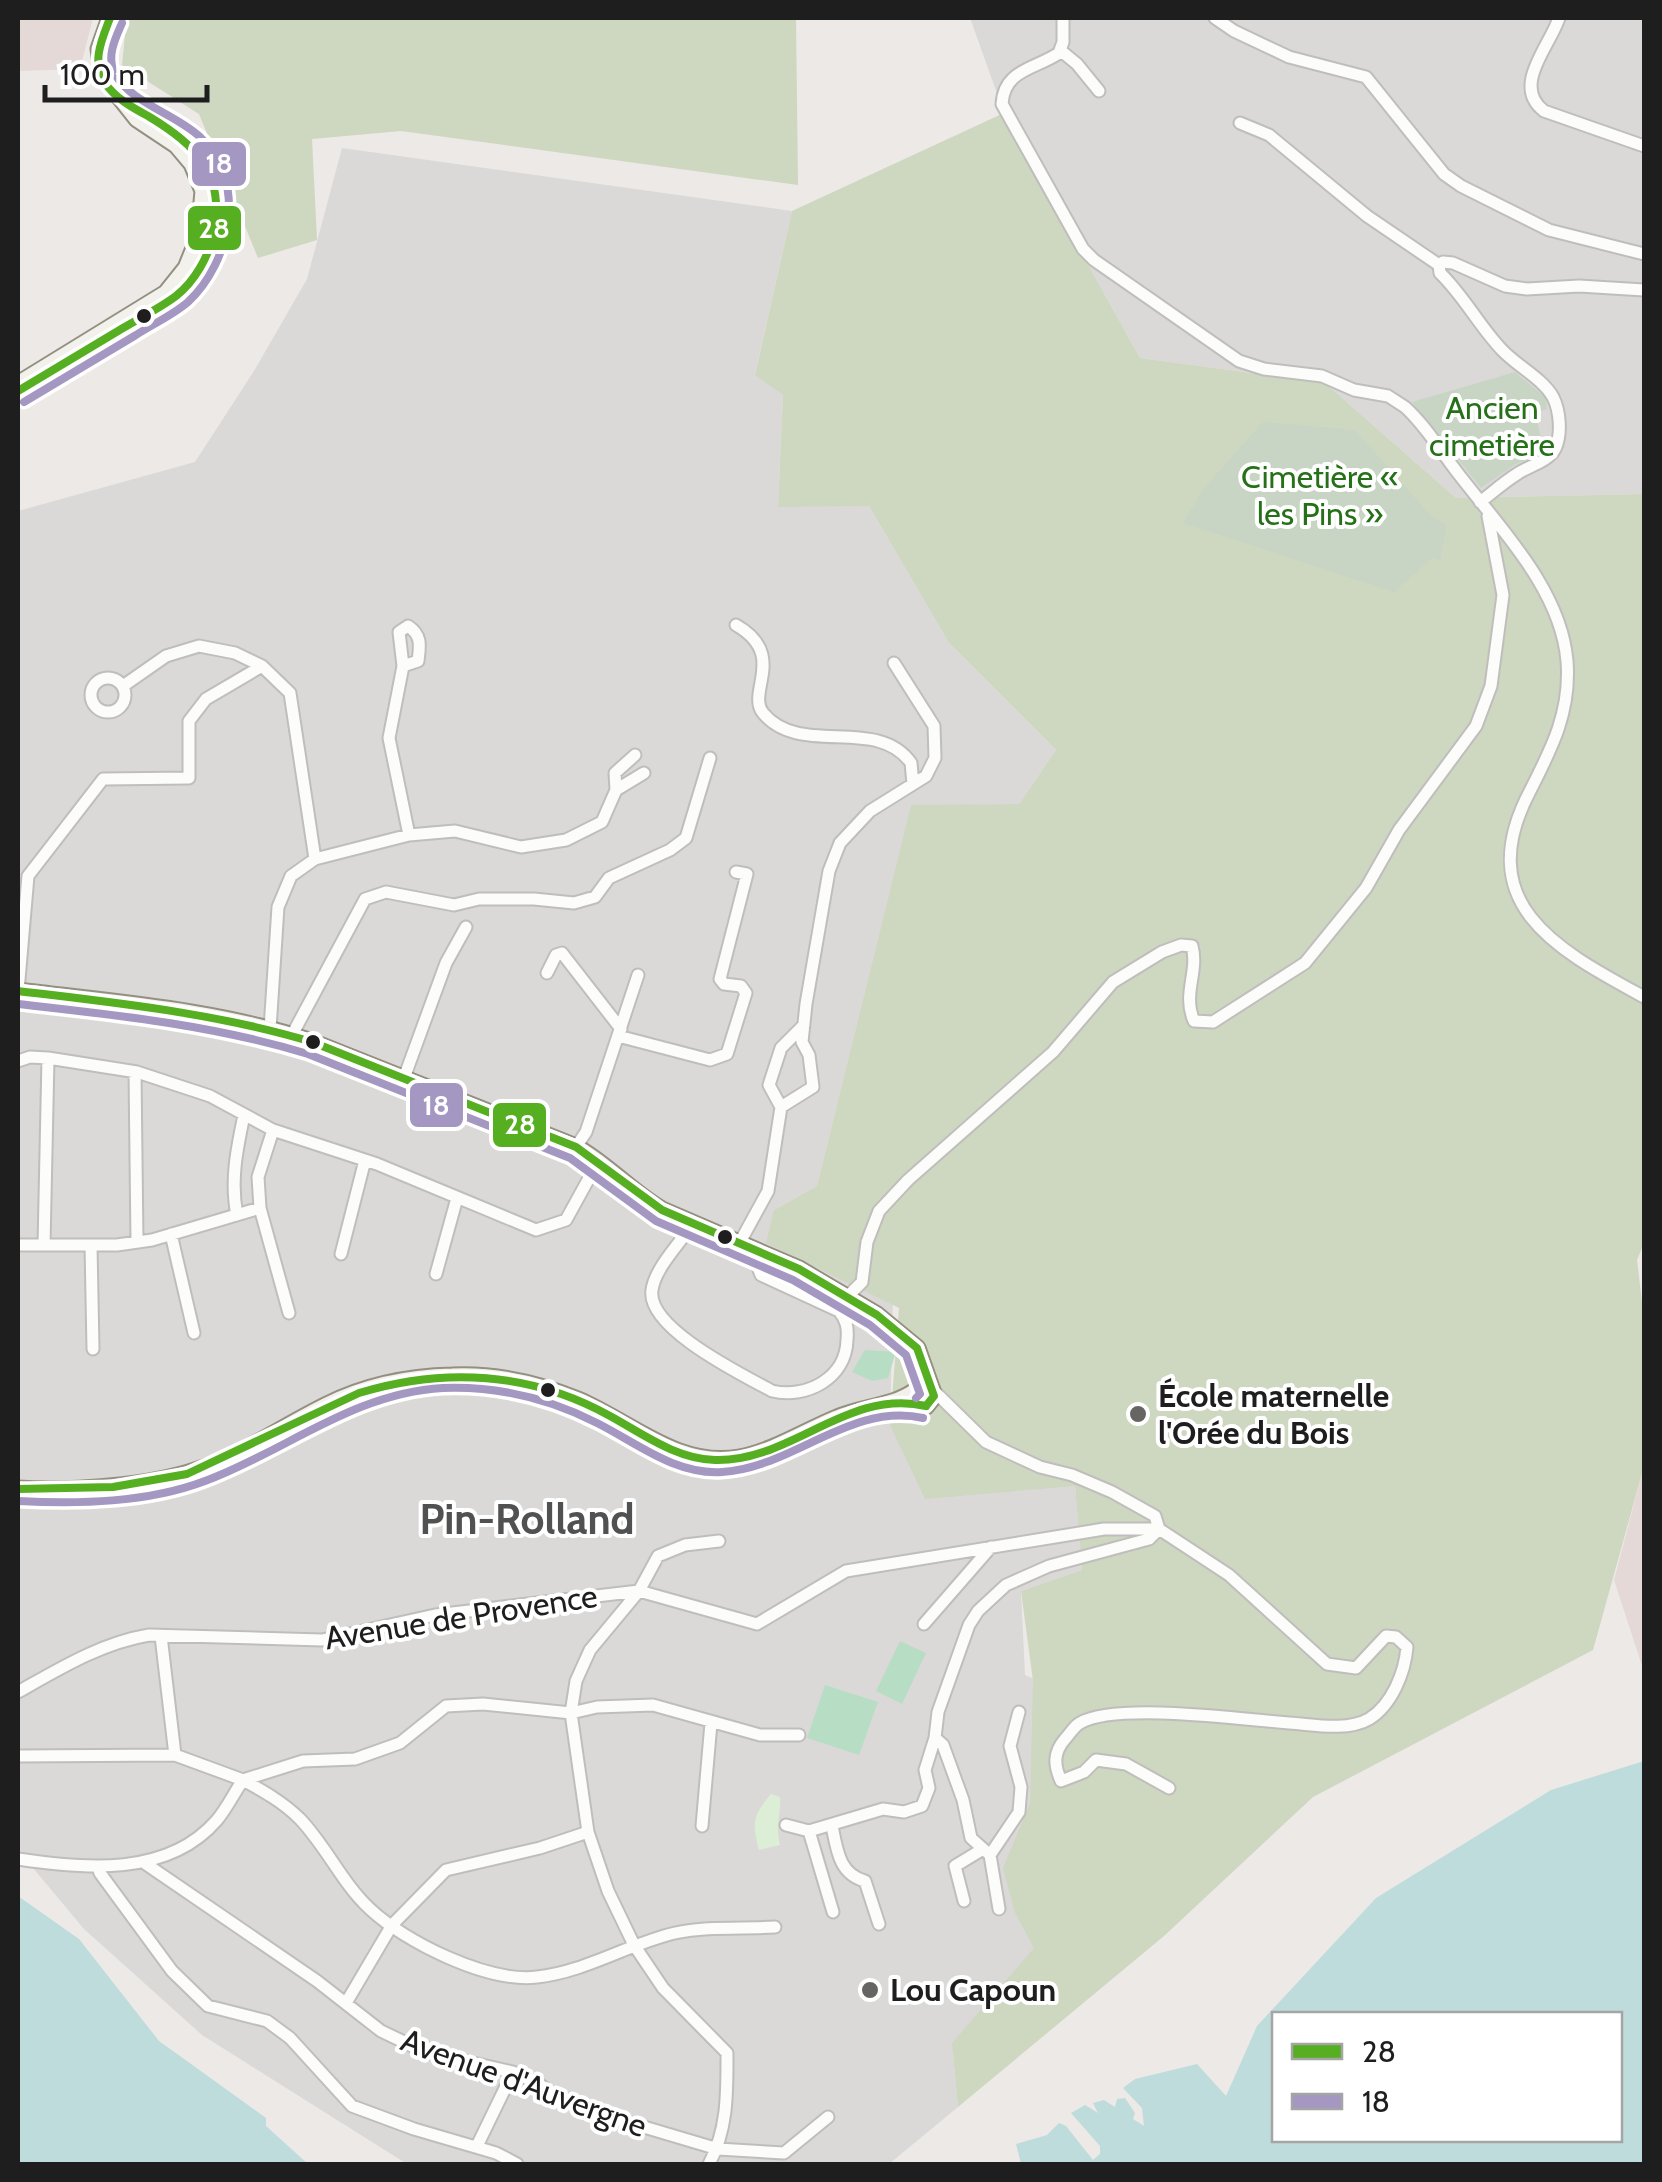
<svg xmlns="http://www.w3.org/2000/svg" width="1662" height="2182" font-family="Cabin,sans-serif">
  <rect width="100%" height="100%" fill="#ece9e7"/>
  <path fill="#dbd9d8" d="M970 18H1644V494L1456 498 1325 383 1140 358 1004 113Z
    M342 148 792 211 755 374 783 395 778 506H869L949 643 1056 750 1019 804 911 806 817 1186 774 1210 893 1296 890 1425 1075 1486 1082 1570 1021 1591 1025 1675 1042 1683 1073 1951 953 2053 958 2107 889 2164H407L202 2035 84 1929 18 1850V511L195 462 254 371 307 279Z"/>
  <path fill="#dad9d8" d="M1012 1693 1037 1704 1029 1725 1024 1749 1033 1777V1799L1016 1800V1783H1010L998 1746 999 1727Z
    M942 1732 951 1735 988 1835 962 1845 944 1791 958 1777Z
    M923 1744 938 1753 934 1802 918 1822 867 1823 843 1831 839 1840 842 1854 856 1875 870 1873 887 1931 870 1934 857 1887 846 1884 839 1869 834 1871 846 1913 839 1916V1924L824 1930 798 1850 782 1845 781 1814 800 1822 872 1803H905Z
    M1018 1820H1026L1012 1889 1024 1930 1013 1939 986 1924V1903L974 1905 970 1922 950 1903 943 1860 960 1848 986 1843 998 1825 1005 1827Z"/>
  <path fill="#e5d9d8" d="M18 18H93L80 69 18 71Z
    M1644 1466V1672L1614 1580Z"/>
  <path fill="#ced7bf" d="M131 18H796L798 185 401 131 312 139 317 240 258 258 199 114 122 65 126 25Z
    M1004 113 1140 358 1325 383 1456 498 1644 494V1243L1637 1260 1644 1319V1466L1593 1650 1313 1797 1164 1936 958 2107 952 2043 1034 1948 1015 1913 1003 1868 1030 1803 1033 1681 1021 1591 1082 1570 1075 1486 925 1499 890 1425 899 1308 766 1243 774 1210 817 1186 911 805 1019 804 1056 750 949 643 869 506 778 507 783 395 755 375 792 211Z"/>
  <path fill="#c8d5c5" d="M1515 372 1546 398 1547 409 1535 413 1543 446 1538 456 1516 464 1481 488 1412 402Z
    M1263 422 1355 430 1431 516 1447 525 1440 560 1432 558 1394 592 1183 523 1205 487Z"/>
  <path fill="#dceed5" d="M771 1794 780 1797C781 1817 775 1825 780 1845L759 1850C752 1822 752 1817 771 1794Z"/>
  <path fill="#b7ddc4" d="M865 1350 896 1352 888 1378 872 1381 852 1372Z
    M900 1641 926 1653 902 1704 876 1691Z
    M825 1685 878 1702 859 1755 807 1738Z"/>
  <path fill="#bedcdb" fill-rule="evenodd" d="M1644 1761V2164H1021L1016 2144 1047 2135 1059 2123 1066 2126 1093 2160 1100 2154V2146L1071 2113 1085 2105 1098 2113 1093 2103 1104 2100 1115 2107 1117 2099 1125 2098 1135 2113 1133 2119 1144 2126 1142 2108 1123 2088 1135 2079 1197 2064 1226 2096 1257 2026 1376 1898 1551 1790ZM1620 2014V2140H1274V2014Z
    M18 1896 79 1939 159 2041 266 2118V2126L308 2164H18Z"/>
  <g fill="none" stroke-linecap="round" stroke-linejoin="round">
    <defs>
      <path id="street" d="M1063 18V42L1059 53C1036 69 1004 69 1002 104L1083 249 1094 260 1239 361 1264 369 1322 376 1354 390 1388 396 1405 407C1425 425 1440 450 1457 472 1499 527 1561 589 1567 661 1571 711 1552 748 1530 791 1470 905 1558 950 1644 997
        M1215 18 1234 31 1289 57 1366 77 1444 174 1461 186 1549 230 1644 254
        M1559 18C1550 46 1511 86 1544 111L1644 146
        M1060 50 1077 64 1099 91
        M1240 123 1269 135 1367 216 1439 265
        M1480 502C1492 493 1504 482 1517 474 1528 466 1548 462 1555 449 1562 435 1560 411 1553 397 1542 378 1517 366 1502 350 1479 326 1464 296 1440 273L1439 265 1443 262 1453 263 1505 286 1527 289 1579 286 1644 290
        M736 625C788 655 746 692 763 713 800 758 877 715 911 763L913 784
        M403 666 418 661C420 646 422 635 408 626L399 632 403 666 389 738 409 835
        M91 695a17 17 0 1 1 34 0a17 17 0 1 1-34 0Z
        M123 686 166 656 199 646 235 653 262 666 290 693 315 859
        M616 790 615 773 635 755
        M547 973 556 955 562 953 621 1029
        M18 991 28 876 103 779 189 778V721L206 699 262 666
        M270 1029 278 907 291 876 315 859 409 835 455 831 521 847 566 840 602 822 616 790 644 773
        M292 1035 365 899 386 892 454 905 479 899H534L574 903 595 897 609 878 670 850 686 838 710 758
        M618 1036 710 1060 727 1054 746 993 741 986 724 984 720 979 747 874 736 872
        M18 1061 30 1057 48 1058 137 1072 210 1096 273 1130 377 1164 536 1230 566 1220 599 1160
        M135 1072 137 1242
        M404 1078 446 963 466 927
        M781 1107 813 1087 809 1055 802 1042 806 1004 829 871 840 843 870 811 926 776 935 758 934 726 894 663
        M273 1130 258 1177 260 1208 289 1313
        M576 1147 586 1132 638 975
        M237 1215C230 1181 237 1148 244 1115
        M692 1225C680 1243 655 1268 652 1290 646 1328 743 1375 772 1391 807 1399 846 1378 847 1340 848 1329 847 1320 839 1311L761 1275 756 1262 760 1252
        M171 1234 194 1333
        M739 1244 768 1191 781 1107 769 1085 781 1048 804 1025
        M18 1245H117L152 1240 260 1208
        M44 1245 48 1058
        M91 1245 93 1349
        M341 1254 365 1160
        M436 1274 457 1198
        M847 1297 862 1282 867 1242 879 1211 908 1180 1053 1052 1113 982 1162 952 1181 945 1192 946C1199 972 1182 994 1194 1021L1213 1022 1305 963 1366 888 1399 830 1476 726 1491 686 1503 595 1488 516
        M932 1389 986 1442 1040 1467 1072 1475 1112 1492 1155 1516 1159 1529
        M924 1624 991 1547
        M161 1636 175 1755
        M18 1692C59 1669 101 1643 149 1635L322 1640 435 1615 639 1591 757 1624 846 1571 1104 1529H1159L1229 1575 1327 1664 1356 1668 1386 1636 1396 1637 1407 1647C1405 1672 1392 1705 1369 1719 1350 1730 1321 1726 1301 1724 1253 1721 1118 1701 1080 1723 1074 1726 1070 1734 1065 1739 1053 1753 1054 1765 1061 1781L1084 1772 1096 1760 1126 1764 1169 1788
        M935 1738 943 1745 963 1800 971 1838 990 1855 1019 1812 1021 1787 1010 1746 1019 1712
        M18 1756 175 1755 243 1780 303 1761 355 1759 400 1743 446 1706 483 1704 571 1713 597 1707 653 1705 760 1735H799
        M786 1825 809 1831
        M702 1826 711 1723
        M832 1826C837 1850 839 1874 865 1881L879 1924
        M990 1855 999 1909
        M18 1859C84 1869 168 1877 217 1820 227 1808 234 1793 243 1780 263 1791 283 1802 300 1819 326 1846 342 1883 370 1909 405 1942 488 1983 537 1977 585 1972 628 1944 675 1933 707 1926 743 1929 775 1927
        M143 1862 317 1981 381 2031 425 2052 513 2072 539 2084 558 2098 617 2119 718 2149 784 2153 828 2117
        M98 1867 100 1873 172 1971 208 2006 267 2021 290 2038 352 2106 414 2129 496 2153 517 2164
        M964 1901 955 1866 983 1849
        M833 1912 809 1831 883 1809 904 1812 922 1806 929 1788 925 1770 935 1738 938 1712 969 1625 978 1611 1006 1585 1049 1566 1149 1539 1159 1529
        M346 2003 392 1925 446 1870 540 1848 588 1832
        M477 2146 513 2072
        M709 2164C728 2129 727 2092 727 2053L663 1988 634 1945 608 1891 588 1832 571 1713 576 1681 590 1650 639 1591 658 1556 685 1545 719 1541"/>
      <path id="secondary" d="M171 300C227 258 234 175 174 133
        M18 384 166 293 186 268 199 236 203 191 192 164 176 145 137 119 103 76 99 49 110 18
        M18 991C116 1003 218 1010 312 1042L576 1147C608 1165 631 1192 662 1210L799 1269 877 1315 917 1348 934 1396 926 1406 896 1402
        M18 1489C70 1492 149 1487 198 1470 243 1455 284 1426 327 1405 365 1386 409 1377 452 1376 494 1374 539 1384 578 1400 630 1422 678 1469 739 1458 773 1452 805 1431 837 1418 862 1407 893 1407 915 1391"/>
    </defs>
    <use href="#street" stroke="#bfbebd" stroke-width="15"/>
    <use href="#secondary" stroke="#949081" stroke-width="19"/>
    <use href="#street" stroke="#fcfcfb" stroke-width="11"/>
    <use href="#secondary" stroke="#f2f1eb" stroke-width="15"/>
    <defs>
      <path id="bus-1" d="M18 391C53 370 88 349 123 328 140 318 160 308 176 296 195 281 209 256 214 232 225 172 195 144 148 116 133 108 115 98 105 83 91 62 102 39 110 18
        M18 991C117 1003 216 1013 312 1042L576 1147 662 1210 799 1269 877 1315 917 1348 934 1396 926 1406
        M18 1489 113 1487 187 1474 359 1393C444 1367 531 1372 610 1416 643 1434 676 1459 715 1460 792 1462 847 1388 926 1406"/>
      <path id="bus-2" d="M24 402C62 379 99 357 136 335 153 324 173 315 188 302 231 262 248 181 200 137 176 114 131 103 115 74 106 57 115 39 122 23
        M18 1004C116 1015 213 1025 308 1054L570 1158 656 1221 793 1280 870 1325 906 1355 920 1394 916 1398
        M18 1501C79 1504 147 1503 205 1481 286 1451 353 1393 443 1388 497 1386 550 1399 597 1423 637 1443 675 1475 722 1472 793 1468 850 1402 923 1418"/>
    </defs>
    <use href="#bus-1" stroke="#fff" stroke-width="15"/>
    <use href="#bus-2" stroke="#fff" stroke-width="15"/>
    <use href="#bus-1" stroke="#55af21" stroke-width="8"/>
    <use href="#bus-2" stroke="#a498c2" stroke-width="8"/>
  </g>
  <g fill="#1e1e1e" stroke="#fff" stroke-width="4">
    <circle cx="144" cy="316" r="9"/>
    <circle cx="313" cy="1042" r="9"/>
    <circle cx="725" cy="1237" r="9"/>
    <circle cx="548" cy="1390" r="9"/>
  </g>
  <g fill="#666564" stroke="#fff" stroke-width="4">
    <circle cx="1138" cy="1414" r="10"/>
    <circle cx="870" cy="1990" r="10"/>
  </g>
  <g text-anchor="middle" stroke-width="8" stroke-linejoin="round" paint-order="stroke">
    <g font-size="32" fill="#257018" stroke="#fff">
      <text x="1492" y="419">Ancien<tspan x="1492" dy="37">cimetière</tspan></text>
      <text x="1320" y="488">Cimetière «<tspan x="1320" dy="37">les Pins »</tspan></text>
    </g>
    <g font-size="32" font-weight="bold" fill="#1e1e1e" stroke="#fff" text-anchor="start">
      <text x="1158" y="1407">École maternelle<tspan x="1158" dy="37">l'Orée du Bois</tspan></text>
      <text x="890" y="2001">Lou Capoun</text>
    </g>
    <g font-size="32" fill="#1e1e1e" stroke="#fff">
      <text transform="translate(461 1617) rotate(-9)" y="11">Avenue de Provence</text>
      <text transform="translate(524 2083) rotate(20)" y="11">Avenue d'Auvergne</text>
    </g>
    <g font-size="42" font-weight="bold" fill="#515151" stroke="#fff">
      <text x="527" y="1534">Pin-Rolland</text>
    </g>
  </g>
  <g stroke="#fff" stroke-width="4">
    <rect x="190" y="140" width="58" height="48" rx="10" fill="#a498c2"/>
    <rect x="186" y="204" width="57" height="48" rx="10" fill="#55af21"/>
    <rect x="408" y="1081" width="57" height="48" rx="10" fill="#a498c2"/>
    <rect x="491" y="1101" width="57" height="48" rx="10" fill="#55af21"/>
  </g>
  <g font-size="28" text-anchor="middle" font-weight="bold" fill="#fff">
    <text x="219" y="173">18</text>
    <text x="214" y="238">28</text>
    <text x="436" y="1115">18</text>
    <text x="520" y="1134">28</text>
  </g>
  <rect width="1662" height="2182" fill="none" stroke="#1e1e1e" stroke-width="40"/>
  <rect x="1272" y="2012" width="350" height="130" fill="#ffffff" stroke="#a5a5a5" stroke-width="2.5"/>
  <rect x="1292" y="2044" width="50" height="15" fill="#55af21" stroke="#a5a5a5" stroke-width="2.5"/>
  <text x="1362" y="2062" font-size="30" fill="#1e1e1e">28</text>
  <rect x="1292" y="2094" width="50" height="15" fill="#a498c2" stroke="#a5a5a5" stroke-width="2.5"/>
  <text x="1362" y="2112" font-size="30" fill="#1e1e1e">18</text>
  <path d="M45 85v15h162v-15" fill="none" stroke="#1e1e1e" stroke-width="5"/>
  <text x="60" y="85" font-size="30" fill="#1e1e1e" stroke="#ffffff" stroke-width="8" paint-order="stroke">100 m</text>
</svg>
